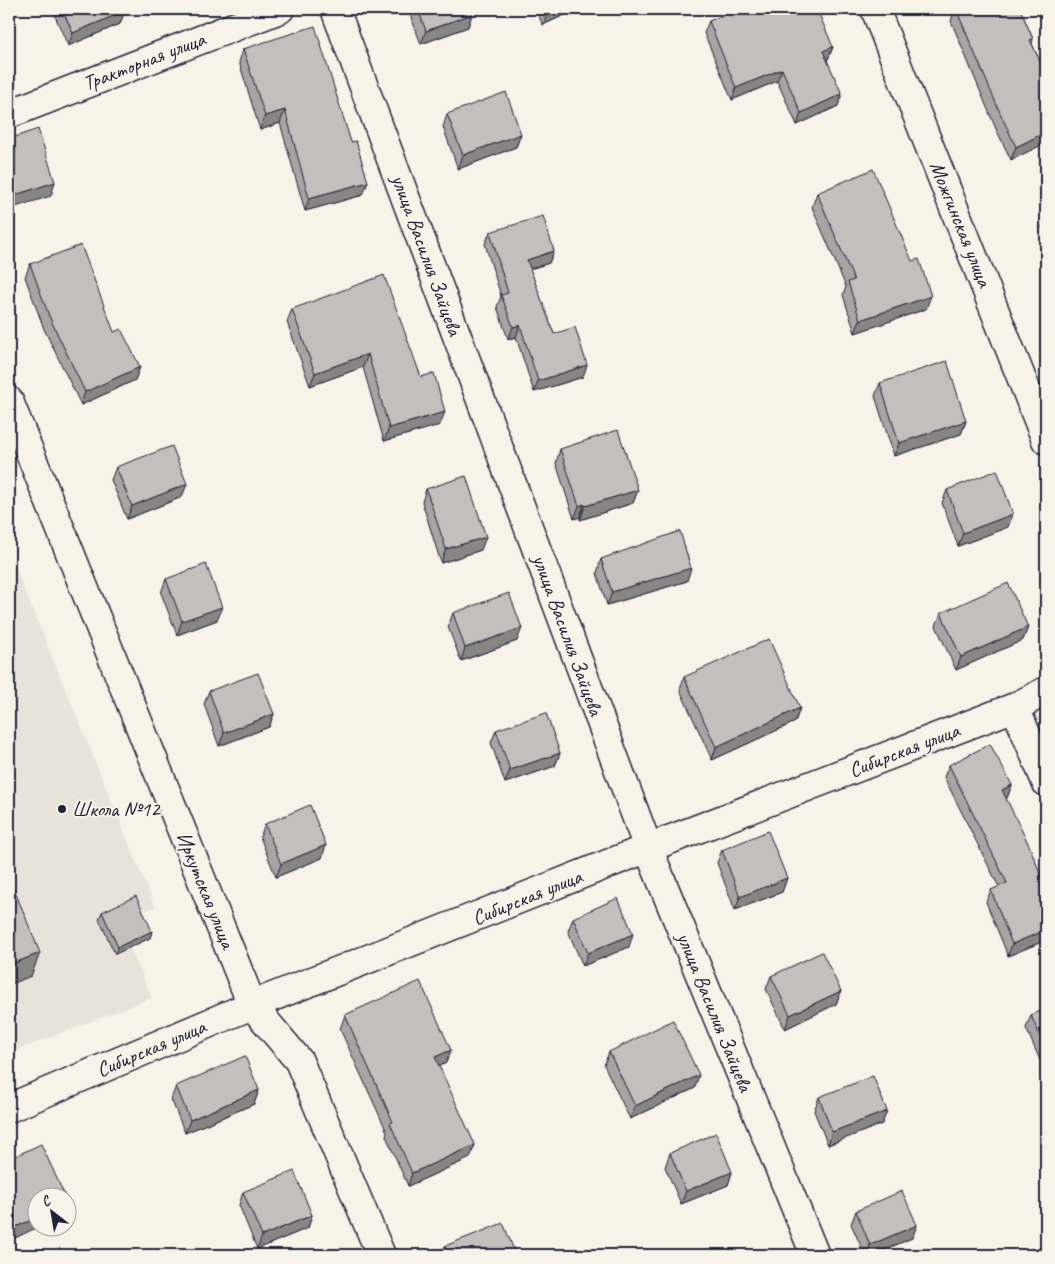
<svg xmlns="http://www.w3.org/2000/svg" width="1055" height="1264" font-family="Caveat,sans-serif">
  <rect width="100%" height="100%" fill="#f7f3e8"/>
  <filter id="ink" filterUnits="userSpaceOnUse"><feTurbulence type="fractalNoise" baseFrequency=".02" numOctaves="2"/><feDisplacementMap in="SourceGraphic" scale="10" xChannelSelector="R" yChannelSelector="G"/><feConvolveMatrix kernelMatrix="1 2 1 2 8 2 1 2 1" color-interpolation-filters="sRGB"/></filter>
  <g filter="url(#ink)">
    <path fill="#e7e3db" d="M9 552 155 907 138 913 115 953 130 947 152 998 9 1053Z"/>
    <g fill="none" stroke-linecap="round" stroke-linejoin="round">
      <defs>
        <path id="minor" d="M335 9 648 848 815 1255
          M875 9 1046 440
          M9 114 280 9
          M9 401 252 1005 299 1061 381 1255
          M1015 707 1046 782
          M9 1108 252 1005 648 848 1015 707 1046 691"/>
      </defs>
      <use href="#minor" stroke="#22223b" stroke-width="31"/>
      <use href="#minor" stroke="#f7f3e8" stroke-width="28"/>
    </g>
    <path fill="#a7a4a3" stroke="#22223b" d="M52 9H124L120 24 68 46Z
      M408 9H470L472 14 468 27 421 44Z
      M535 9H577L543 25Z
      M955 9H1020L1033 39 1032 44 1046 74 1011 160 996 129 951 21Z
      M781 11 833 47 828 59 827 60 838 106 797 125 777 81 732 100 704 33 709 21Z
      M243 49 363 195 305 211 280 123 260 130 239 62Z
      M447 114 521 134 516 147 458 169 443 127Z
      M817 193 926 309 855 333 843 295 846 287 812 207Z
      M1046 215V239L1042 227Z
      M490 232 554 251 549 263 530 269 554 334 583 377 534 392 516 337 508 339 497 307 501 296 485 244Z
      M30 264 114 332 140 367 135 380 81 405 44 329 25 277Z
      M292 309 421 377 440 425 384 441 363 367 310 386 287 322Z
      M880 383 966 421 961 434 894 456 875 396Z
      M560 449 638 490 633 503 580 520V517L574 519 556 463Z
      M116 467 182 497 127 519 111 480Z
      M426 489 481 550 441 563 422 502Z
      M947 490 1008 527 958 546 942 503Z
      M601 559 687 581 607 605 597 573Z
      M166 579 217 620 177 635 161 593Z
      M453 613 517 641 461 661 448 627Z
      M941 613 1028 627 1023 640 956 670 936 626Z
      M684 677 800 708 795 722 712 760 680 690Z
      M209 691 274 714 269 727 219 746 204 704Z
      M496 730 560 753 555 766 505 783 491 743Z
      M949 765 1012 785 1007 798H1006L1046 888V940L1008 956 986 902 991 890 999 887 944 777Z
      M265 824 322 858 276 877 260 837Z
      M722 850 787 878 782 892 735 910 717 863Z
      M102 912 152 931 150 938 115 954 99 919Z
      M573 918 629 947 583 966 568 931Z
      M771 976 841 991 836 1004 785 1029 766 989Z
      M1046 1009V1066L1043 1067 1026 1028 1031 1015Z
      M345 1015 446 1063 439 1066 470 1158 408 1186 386 1136 387 1132 340 1029Z
      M609 1052 695 1088 630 1119 604 1065Z
      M176 1086 259 1090 254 1104 185 1133 171 1099Z
      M819 1097 882 1124 828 1145 814 1111Z
      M670 1153 732 1172 728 1185 681 1204 665 1167Z
      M243 1192 312 1215 308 1228 257 1249 239 1205Z
      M856 1211 917 1225 912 1238 872 1255H865L851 1224Z
      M445 1246 516 1255H441Z"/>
    <path fill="#888684" stroke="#22223b" d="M549 9H577L543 25Z
      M125 11 120 24 68 46 73 33Z
      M472 14 468 27 421 44 426 31Z
      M833 47 828 59 818 63 823 51Z
      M782 69 777 81 732 100 736 88Z
      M842 94 838 106 797 125 801 113Z
      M285 110 280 123 260 130 265 116Z
      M1046 132V143L1011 160 1016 147Z
      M521 134 516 147 458 169 463 155Z
      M55 182 51 196 9 209V197Z
      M368 182 363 195 305 211 309 198Z
      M554 251 549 263 523 271 527 260Z
      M931 296 926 309 855 333 860 320Z
      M520 325 516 337 508 339 513 327Z
      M368 354 363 367 310 386 315 373Z
      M587 365 583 377 534 392 538 381Z
      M140 367 135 380 81 405 85 392Z
      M445 412 440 425 384 441 389 428Z
      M966 421 961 434 894 456 899 443Z
      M187 484 182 497 127 519 132 506Z
      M638 490 633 503 580 520 585 506Z
      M584 504 580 517 574 519 579 506Z
      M1013 514 1008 527 958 546 963 533Z
      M486 537 481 550 441 563 446 549Z
      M691 568 687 581 607 605 612 592Z
      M222 607 217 620 177 635 182 621Z
      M1028 627 1023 640 956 670 961 657Z
      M522 628 517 641 461 661 465 648Z
      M800 708 795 722 712 760 716 747Z
      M274 714 269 727 219 746 224 733Z
      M560 753 555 766 505 783 510 770Z
      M1012 785 1007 798 998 802 1002 790Z
      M326 845 322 858 276 877 281 864Z
      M787 878 782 892 735 910 740 897Z
      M1046 930V940L1008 956 1012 944Z
      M152 931 150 938 115 954 118 947Z
      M633 934 629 947 583 966 588 953Z
      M40 953 31 976 9 985V965Z
      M841 991 836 1004 785 1029 790 1015Z
      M451 1050 446 1063 430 1070 435 1057Z
      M1046 1058V1066L1043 1067Z
      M699 1075 695 1088 630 1119 635 1106Z
      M259 1090 254 1104 185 1133 190 1120Z
      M887 1111 882 1124 828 1145 832 1132Z
      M475 1145 470 1158 408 1186 412 1173Z
      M732 1172 728 1185 681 1204 686 1191Z
      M312 1215 308 1228 257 1249 262 1236Z
      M38 1217V1226H40L9 1241V1230Z
      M917 1225 912 1238 872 1255H867L870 1245Z"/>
    <path fill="#c2bfbd" stroke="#22223b" d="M62 9H124L125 11 73 33Z
      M418 9H470L472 14 426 31Z
      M739 9H780L781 11 787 9H817L833 47 823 51 842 94 801 113 782 69 736 88 709 21Z
      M956 9H1020L1033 39 1030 40 1046 74V132L1016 147 1001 115Z
      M315 26 351 142 356 141 368 182 309 198 285 110 265 116 243 49Z
      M506 92 521 134 463 155 447 114Z
      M38 129 55 182 9 197V139Z
      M873 169 912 261 919 259 931 296 860 320 848 282 854 280 817 193Z
      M543 216 554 251 527 260 554 334 575 327 587 365 538 381 520 325 513 327 501 295 508 293 490 232Z
      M81 245 114 332 121 329 140 367 85 392 49 316 30 264Z
      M384 275 421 377 434 373 445 412 389 428 368 354 315 373 292 309Z
      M947 361 966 421 899 443 880 383Z
      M618 430 638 490 585 506 584 504 579 506 560 449Z
      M172 446 187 484 132 506 116 467Z
      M997 470 1013 514 963 533 947 490Z
      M466 476 486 537 446 549 426 489Z
      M680 531 691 568 612 592 601 559Z
      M206 564 222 607 182 621 166 579Z
      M1008 583 1028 627 961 657 941 613Z
      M509 593 522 628 465 648 453 613Z
      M769 639 800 708 716 747 684 677Z
      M258 673 274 714 224 733 209 691Z
      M546 713 560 753 510 770 496 730Z
      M990 744 1012 785 1002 790 1029 845 1046 888V930L1012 944 991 890 1007 883 949 765Z
      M310 805 326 845 281 864 265 824Z
      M768 831 787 878 740 897 722 850Z
      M9 877 40 953 9 965Z
      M136 896 152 931 118 947 102 912Z
      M618 898 633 934 588 953 573 918Z
      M822 952 841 991 790 1015 771 976Z
      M420 981 451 1050 435 1057 475 1145 412 1173 390 1123 393 1122 345 1015Z
      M1046 1009V1051L1031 1015Z
      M673 1020 699 1075 635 1106 609 1052Z
      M245 1056 259 1090 190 1120 176 1086Z
      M873 1076 887 1111 832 1132 819 1097Z
      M716 1133 732 1172 686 1191 670 1153Z
      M41 1144 65 1196H38V1217L9 1230V1159Z
      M294 1171 312 1215 262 1236 243 1192Z
      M902 1191 917 1225 870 1245 856 1211Z
      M503 1223 516 1255H448L445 1246Z"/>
  </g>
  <circle fill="#22223b" stroke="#f7f3e8" stroke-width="2" cx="62" cy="809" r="5"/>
  <g text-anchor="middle" stroke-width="4" stroke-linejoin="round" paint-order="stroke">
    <g font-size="21" fill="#22223b" stroke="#f7f3e8">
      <text transform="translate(144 61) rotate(-21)" y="7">Тракторная улица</text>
      <text transform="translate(961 224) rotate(68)" y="7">Можгинская улица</text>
      <text transform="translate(427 255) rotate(70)" y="7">улица Василия Зайцева</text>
      <text transform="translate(568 635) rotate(70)" y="7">улица Василия Зайцева</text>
      <text transform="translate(904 750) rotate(-21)" y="7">Сибирская улица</text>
      <text transform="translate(206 890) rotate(68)" y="7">Иркутская улица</text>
      <text transform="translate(527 897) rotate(-22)" y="7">Сибирская улица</text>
      <text transform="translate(715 1012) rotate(68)" y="7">улица Василия Зайцева</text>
      <text transform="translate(151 1048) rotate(-23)" y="7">Сибирская улица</text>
    </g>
    <g font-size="21" fill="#22223b" stroke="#f7f3e8" text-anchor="start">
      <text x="72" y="816">Школа №12</text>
    </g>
  </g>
  <rect width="1055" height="1264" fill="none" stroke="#f7f3e8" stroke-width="30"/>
  <rect x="15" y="15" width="1025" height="1234" fill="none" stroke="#22223b" stroke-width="2" filter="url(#ink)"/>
  <g transform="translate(52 1212) rotate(329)"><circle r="24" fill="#f7f3e8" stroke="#a29fa3"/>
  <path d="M0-4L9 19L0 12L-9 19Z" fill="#22223b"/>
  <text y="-8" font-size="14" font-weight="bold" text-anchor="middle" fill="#22223b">С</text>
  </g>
</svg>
